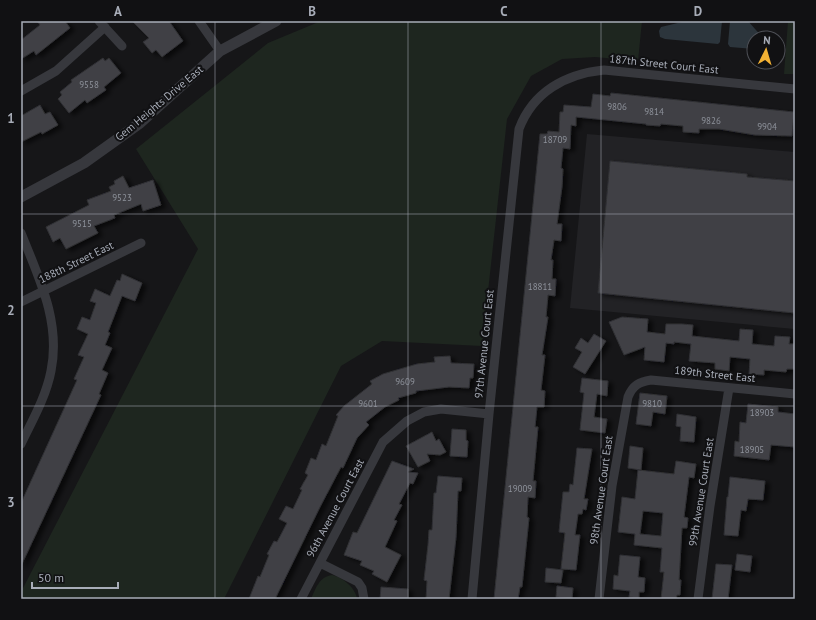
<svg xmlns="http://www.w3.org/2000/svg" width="816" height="620" font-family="'PT Sans',sans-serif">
  <defs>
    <filter id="shadow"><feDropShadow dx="4.5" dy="2.5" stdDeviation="2" flood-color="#0009"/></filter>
  </defs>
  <rect width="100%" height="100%" fill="#161618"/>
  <path fill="#222225" d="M587 134 795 152V329L570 308Z"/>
  <path fill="#1e261f" d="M321 21H642L638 61 595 57 562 59 531 76 507 119 482 346 382 341 341 366 224 599H21V592L198 249 136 149 268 43Z
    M788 21H795V74H784Z
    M332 575C342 577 356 588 357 599H311C316 588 319 577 332 575Z"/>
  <path fill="#2c353c" d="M686 21H722L720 42 718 44 665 39 660 37 659 31 661 27Z
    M730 21H748L763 38H754V49L730 47 728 44Z"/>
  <path fill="#404145" stroke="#303034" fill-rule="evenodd" filter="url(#shadow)" d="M37 21H65L70 28 36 55 34 51 21 59V40L40 25Z
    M132 21H169L183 41 162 57 156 50 152 53 143 42 149 38Z
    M103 58 105 61 109 58 121 73 104 87 106 90 87 103 85 100 69 113 58 99 62 95 60 92 72 82 71 80Z
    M611 93 794 112 792 136 755 135 719 129H699V133L683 132V126L661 124 660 126 646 125V124L576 117V126L571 125 570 149 563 148 561 168 563 169 562 187 557 224H562L561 241 554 240 551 260H553L552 279H556L555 296 548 295 546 317H548L542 355H545L541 390 545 391 544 407H537L535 427H538L533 481H536L535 498 528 497 527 517 529 518 522 587H520L518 599H494L540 134H547L548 131 559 132 560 112H563L564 105 591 107 593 94 610 96Z
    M40 105 45 114 50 112 58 125 42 134 41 132 21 142V116Z
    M610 161 747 174V177L795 181V313L598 293Z
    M123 176 129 188 153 180 161 205 143 211 141 204 114 215 115 218 94 226 98 233 66 249 60 238 53 242 46 227 89 205 87 200 111 191 109 187 115 184 114 181Z
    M122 274 142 283 135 301 122 296 108 332 110 333 105 345 112 348 102 370 108 373 99 394 101 395 21 566V503L77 380 74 379 84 357 78 355 88 334 77 329 82 317 90 320 96 303 90 301 95 289 110 296 117 280 120 281Z
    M622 317 648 319 647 332 665 334 666 324H682L693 325 692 336 739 341 740 329 753 330 752 344 774 346 775 336 790 337 789 344H795V369H787L786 372 764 370V375L749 374 750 359 730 357 729 371 715 369V363L689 361 691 344 674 342V344L666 343 664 362 644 360 645 347 624 355 609 322Z
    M594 334 606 341 585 374 573 367 582 352 575 348 581 338 588 343Z
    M450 356 451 363 474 364 473 378H470L469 388 449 387 416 391V393L398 398 399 400 385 407 366 422 369 425 357 438 343 468 341 467 320 507 275 599H249L258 576 260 577 269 555 267 554 274 541 277 542 287 523 279 519 286 506 293 509 302 490 300 489 308 475 305 473 311 458 316 460 322 444 326 446 338 416 336 415 344 406 372 384 370 381 383 374 417 364 435 362 434 357Z
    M582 378 608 381 607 396 597 394 594 417 607 419 605 433 580 430 584 393 580 392Z
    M640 393 667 396 665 414 653 412 651 426 636 424Z
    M748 404 778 407V412L795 414V447L771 445 769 460 734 456 735 441 739 442 740 422 746 423Z
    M677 414 696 417 694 442 680 441 681 427 676 426Z
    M452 429 466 430V440L468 441 467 457 450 456Z
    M432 432 436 441 439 439 446 452 440 455 427 454 430 461 418 467 406 446Z
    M630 446 643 448 641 470 628 468Z
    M577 448 592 449 584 499H588L586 510 583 509 582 514H578L575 535H580L576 570 561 569 565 533 559 532 563 492H569L570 484 573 485Z
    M392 461 414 469 408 472 418 473 413 484 410 483 399 504 402 505 394 520 397 521 385 547 401 555 387 582 372 574 374 571 360 565 362 561 344 555 353 532 357 533Z
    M676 461 696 464 694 478 689 477 684 517 688 518 687 528H682L679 580H681L680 595H677L676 599H661L664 572H660L662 548 634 545 635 534 618 532 622 497 635 499 638 470 674 474ZM643 511 663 513 661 536 640 534Z
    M438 476 462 478 461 491H458L456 537 449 599H426L427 581 424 580 428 545 429 530H432L434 493H436Z
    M730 477 765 481 763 500 748 499 746 511 741 510 738 536 724 535 727 497H728Z
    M737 554 752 556 750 572 735 570Z
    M620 555 640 557 638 577 645 578 644 592H639V598L629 597 630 591 613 589 614 575 618 576Z
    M716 564 732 565 728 599H712Z
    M546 568 563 570 561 583 545 582Z
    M557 586 573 588 572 599 556 597Z
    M381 587 408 589V599H380Z"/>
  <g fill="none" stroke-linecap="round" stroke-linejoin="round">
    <path stroke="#37383d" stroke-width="9" d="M99 21 122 46
      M199 21 220 51
      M21 91 56 71 105 27
      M21 233C39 278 61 322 51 371 46 397 32 421 21 444
      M21 302 141 243
      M320 563 358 582 362 588 364 599
      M301 599 383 442 407 421 424 412 441 409 489 414
      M472 599 489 414 519 129C533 92 565 74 604 70L795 89
      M599 599 612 486 628 397C633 385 639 382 651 380L795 394
      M698 599 710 506 729 388"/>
    <path stroke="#37383d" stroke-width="11" d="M21 197 84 163 140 123 220 51 276 21"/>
  </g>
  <path fill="none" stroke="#a8adb8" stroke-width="1" stroke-opacity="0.55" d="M215 21V599M408 21V599M601 21V599M21 214H795M21 406H795"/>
  <g text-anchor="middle" stroke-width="4" stroke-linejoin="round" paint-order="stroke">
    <g font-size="9" fill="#8e929b">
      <text x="89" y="88">9558</text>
      <text x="617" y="110">9806</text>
      <text x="654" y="115">9814</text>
      <text x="711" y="124">9826</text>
      <text x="767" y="130">9904</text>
      <text x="555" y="143">18709</text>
      <text x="122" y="201">9523</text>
      <text x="82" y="227">9515</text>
      <text x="540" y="290">18811</text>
      <text x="405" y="385">9609</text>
      <text x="368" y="407">9601</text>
      <text x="652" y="407">9810</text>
      <text x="762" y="416">18903</text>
      <text x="752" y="453">18905</text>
      <text x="520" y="492">19009</text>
    </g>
    <g font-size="11" fill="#a8adb8" stroke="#111113">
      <text transform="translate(664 64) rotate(6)" y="4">187th Street Court East</text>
      <text transform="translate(159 103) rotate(-40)" y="4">Gem Heights Drive East</text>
      <text transform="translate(76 262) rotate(-26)" y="4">188th Street East</text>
      <text transform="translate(484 344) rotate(-84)" y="4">97th Avenue Court East</text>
      <text transform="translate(715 374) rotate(6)" y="4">189th Street East</text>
      <text transform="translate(601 490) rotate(-82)" y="4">98th Avenue Court East</text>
      <text transform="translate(701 492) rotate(-81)" y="4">99th Avenue Court East</text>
      <text transform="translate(335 508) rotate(-62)" y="4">96th Avenue Court East</text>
    </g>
  </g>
  <rect width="816" height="620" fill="none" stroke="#111113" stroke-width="44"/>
  <g transform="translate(766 50) rotate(5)"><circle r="19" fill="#111113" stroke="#4d4f55"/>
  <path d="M0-3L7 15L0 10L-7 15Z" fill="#f2b134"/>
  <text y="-6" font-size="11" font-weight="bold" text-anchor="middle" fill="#a8adb8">N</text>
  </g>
  <path d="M32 582v6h86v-6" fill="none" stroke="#a8adb8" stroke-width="2"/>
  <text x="38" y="582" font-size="12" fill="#a8adb8" stroke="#111113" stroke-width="3" paint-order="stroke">50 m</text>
  <rect x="22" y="22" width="772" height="576" fill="none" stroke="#a8adb8" stroke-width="1.5"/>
  <g font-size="13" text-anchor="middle" font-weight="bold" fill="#a8adb8">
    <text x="118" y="16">A</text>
    <text x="312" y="16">B</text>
    <text x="504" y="16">C</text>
    <text x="698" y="16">D</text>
    <text x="11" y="123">1</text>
    <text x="11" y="315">2</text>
    <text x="11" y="507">3</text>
  </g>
</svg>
